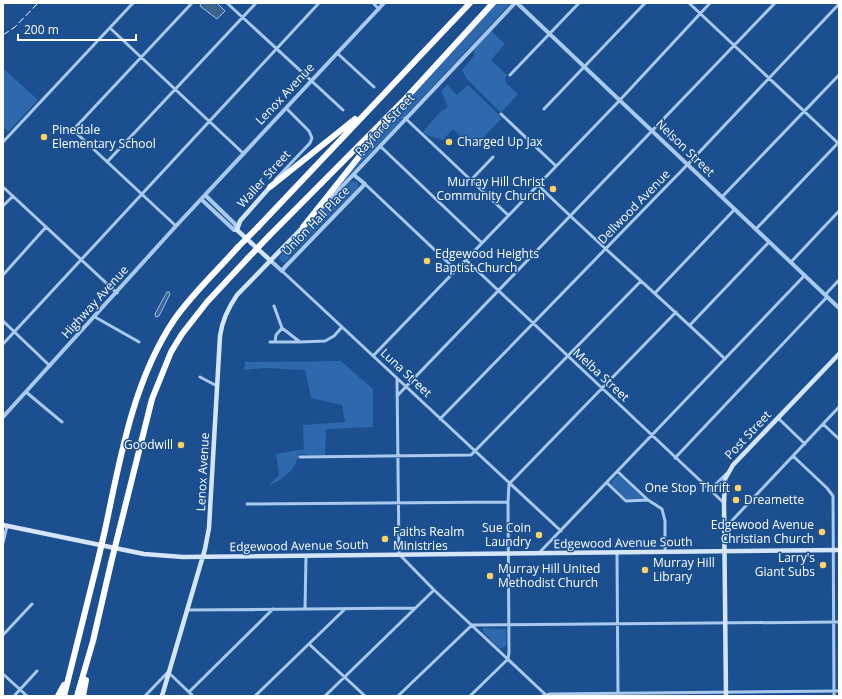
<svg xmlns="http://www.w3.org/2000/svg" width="842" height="699" font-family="'Open Sans',sans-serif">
  <rect width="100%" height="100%" fill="#1b4f8f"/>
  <path fill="#2e69ad" d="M496 3H511L331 195 410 96 463 40Z
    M491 31 505 44 491 60 507 75 505 78 506 83 518 94 501 113 466 78 462 70 474 56V49Z
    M5 70 38 100 8 132 3 127V71Z
    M447 85 457 95 468 85 498 114 501 119 473 148 453 129 443 140 429 136 423 132 440 112 448 107 441 91Z
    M354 181 358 183V188L284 263 279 259 280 256 350 182Z
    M341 361 373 389V427L326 429 325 456 299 454C295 472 282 479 267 487L279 475 276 454 304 449 303 425 345 422 342 405 311 398 305 370 265 368 244 370 245 362Z
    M618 475 644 499 628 500 610 483Z
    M483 628 506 629V646L500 649 483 632Z"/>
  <path fill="#3c6290" stroke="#9cc4f0" d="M201 3H217L225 11 217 19 200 6Z
    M167 292H169L170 294 159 316 156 317 155 314Z"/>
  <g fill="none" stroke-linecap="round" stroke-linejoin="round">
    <path stroke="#a9c9ee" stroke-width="3" d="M227 3 343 110
      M373 3 379 9
      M689 3 839 144
      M110 28 244 154
      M337 53 374 87
      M510 75 579 3
      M544 109 645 3
      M501 114 556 166
      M405 118 508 215
      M3 142 133 3
      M380 146 482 243
      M107 162 256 3
      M275 180 310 143 312 138 309 131 286 108
      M471 180 493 157
      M365 184 456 270
      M538 185C599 245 664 300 725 359
      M3 187 117 293
      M722 197 839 75
      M3 206 13 196
      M176 226 73 130 192 3
      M756 229 839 142
      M466 260 724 503
      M791 262 839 211
      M282 271 561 531
      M3 275 46 227
      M655 293 735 209
      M825 295 839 280
      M274 306 282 328 300 342 325 341 334 336 342 327
      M95 317 139 342
      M3 321 50 366
      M690 325 769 242
      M270 342H298
      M275 342 276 335 282 328
      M3 344 319 3
      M373 356 620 100 710 3
      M200 377 217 386
      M397 378 399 554 434 590 547 696
      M26 392 62 422
      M397 396 775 3
      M778 418 805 444
      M440 419 690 162 839 4
      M823 424 839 439
      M793 456 827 488 833 496 834 696
      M300 457 471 455 641 281
      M675 458 827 297
      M618 472 648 500 662 509 665 521V552
      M607 483 626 501 648 500
      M710 490 726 474
      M247 504 508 502
      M725 528 839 407
      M3 543 7 526
      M539 553 805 275
      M617 553 618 696
      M305 609 306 556
      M187 610 415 608
      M3 635 32 604
      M309 644 365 696
      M3 674 27 696
      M189 692 273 609
      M14 696 37 671
      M145 696 168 672 193 696
      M255 696 345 609
      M325 696 434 590
      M398 696 472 625 839 622
      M470 696 508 659 509 653 508 502 509 484 676 312
      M542 696 550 694 839 691"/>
    <path stroke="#a9c9ee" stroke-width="4" d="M517 3 839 308
      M205 195 235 224 237 230
      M202 200 234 230H237
      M319 211 515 3
      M271 261 282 271 285 267 365 184 354 175
      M3 417 176 226 384 3"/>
    <path stroke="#d6e6fa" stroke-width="4.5" d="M270 187 240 221 237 230 271 261
      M3 525 144 554 183 557 839 550
      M162 696 205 549 209 528 220 336C222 321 228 308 237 295L303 227
      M726 696 724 503 725 479 733 465 839 354"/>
    <path stroke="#fff" stroke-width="6" d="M270 187 355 119
      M258 227 470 3
      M303 227 389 119
      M269 236 406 98 493 3
      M105 530C120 459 133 381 174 320 192 294 217 271 238 247
      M119 531 152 399 171 352 182 334 207 302 248 258
      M58 696 64 685
      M64 696 98 560
      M77 696 93 641 111 563
      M83 696 86 680"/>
    <path stroke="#fff" stroke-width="1" stroke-dasharray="7 3" stroke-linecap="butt" d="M3 35 15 27 38 3"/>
    <path stroke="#fff" stroke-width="6" d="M238 247 258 227
      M248 258 269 236
      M98 560 105 530
      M111 563 119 531"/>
  </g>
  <g fill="#ffd166" stroke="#1b4f8f" stroke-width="1.5">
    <circle cx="44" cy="137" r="4"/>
    <circle cx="449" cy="142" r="4"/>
    <circle cx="553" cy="189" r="4"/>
    <circle cx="427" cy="261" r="4"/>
    <circle cx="181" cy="445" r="4"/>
    <circle cx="738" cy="488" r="4"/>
    <circle cx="736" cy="500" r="4"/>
    <circle cx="822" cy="532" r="4"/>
    <circle cx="539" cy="535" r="4"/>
    <circle cx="385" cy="539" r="4"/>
    <circle cx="823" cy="565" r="4"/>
    <circle cx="645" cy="570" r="4"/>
    <circle cx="490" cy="576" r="4"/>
  </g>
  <g text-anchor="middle" stroke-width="3" stroke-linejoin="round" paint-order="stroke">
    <g font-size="12" fill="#fff" stroke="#1b4f8f">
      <text transform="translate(285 94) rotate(-47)" y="4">Lenox Avenue</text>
      <text transform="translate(385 125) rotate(-47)" y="4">Rayford Street</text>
      <text transform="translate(685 148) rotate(44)" y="4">Nelson Street</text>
      <text transform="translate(264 179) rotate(-48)" y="4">Waller Street</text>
      <text transform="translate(634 207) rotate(-46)" y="4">Dellwood Avenue</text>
      <text transform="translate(316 221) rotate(-46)" y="4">Union Hall Place</text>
      <text transform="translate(95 302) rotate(-48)" y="4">Highway Avenue</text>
      <text transform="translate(406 373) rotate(43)" y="4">Luna Street</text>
      <text transform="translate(601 375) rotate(43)" y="4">Melba Street</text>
      <text transform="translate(748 435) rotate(-47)" y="4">Post Street</text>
      <text transform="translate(203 472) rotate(-87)" y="4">Lenox Avenue</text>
      <text transform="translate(623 543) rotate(-1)" y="4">Edgewood Avenue South</text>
      <text transform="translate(299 546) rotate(-1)" y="4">Edgewood Avenue South</text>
    </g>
    <g font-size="12" fill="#fff" stroke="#1b4f8f" text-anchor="start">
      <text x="52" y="134">Pinedale<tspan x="52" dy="14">Elementary School</tspan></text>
      <text x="457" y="146">Charged Up Jax</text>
      <text x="545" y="186" text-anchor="end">Murray Hill Christ<tspan x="545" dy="14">Community Church</tspan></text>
      <text x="435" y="258">Edgewood Heights<tspan x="435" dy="14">Baptist Church</tspan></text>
      <text x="173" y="449" text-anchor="end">Goodwill</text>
      <text x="730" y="492" text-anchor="end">One Stop Thrift</text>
      <text x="744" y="504">Dreamette</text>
      <text x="814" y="529" text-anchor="end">Edgewood Avenue<tspan x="814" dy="14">Christian Church</tspan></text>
      <text x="531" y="532" text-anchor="end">Sue Coin<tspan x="531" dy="14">Laundry</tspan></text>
      <text x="393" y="536">Faiths Realm<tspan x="393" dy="14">Ministries</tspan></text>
      <text x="815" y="562" text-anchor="end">Larry's<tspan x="815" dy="14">Giant Subs</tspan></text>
      <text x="653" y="567">Murray Hill<tspan x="653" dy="14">Library</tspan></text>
      <text x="498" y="573">Murray Hill United<tspan x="498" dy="14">Methodist Church</tspan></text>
    </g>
  </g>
  <rect width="842" height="699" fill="none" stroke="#ffffff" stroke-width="8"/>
  <path d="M18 34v6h118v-6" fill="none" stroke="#ffffff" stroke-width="2"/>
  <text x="24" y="34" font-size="12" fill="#ffffff" stroke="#1b4f8f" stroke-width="3" paint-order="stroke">200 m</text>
</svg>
